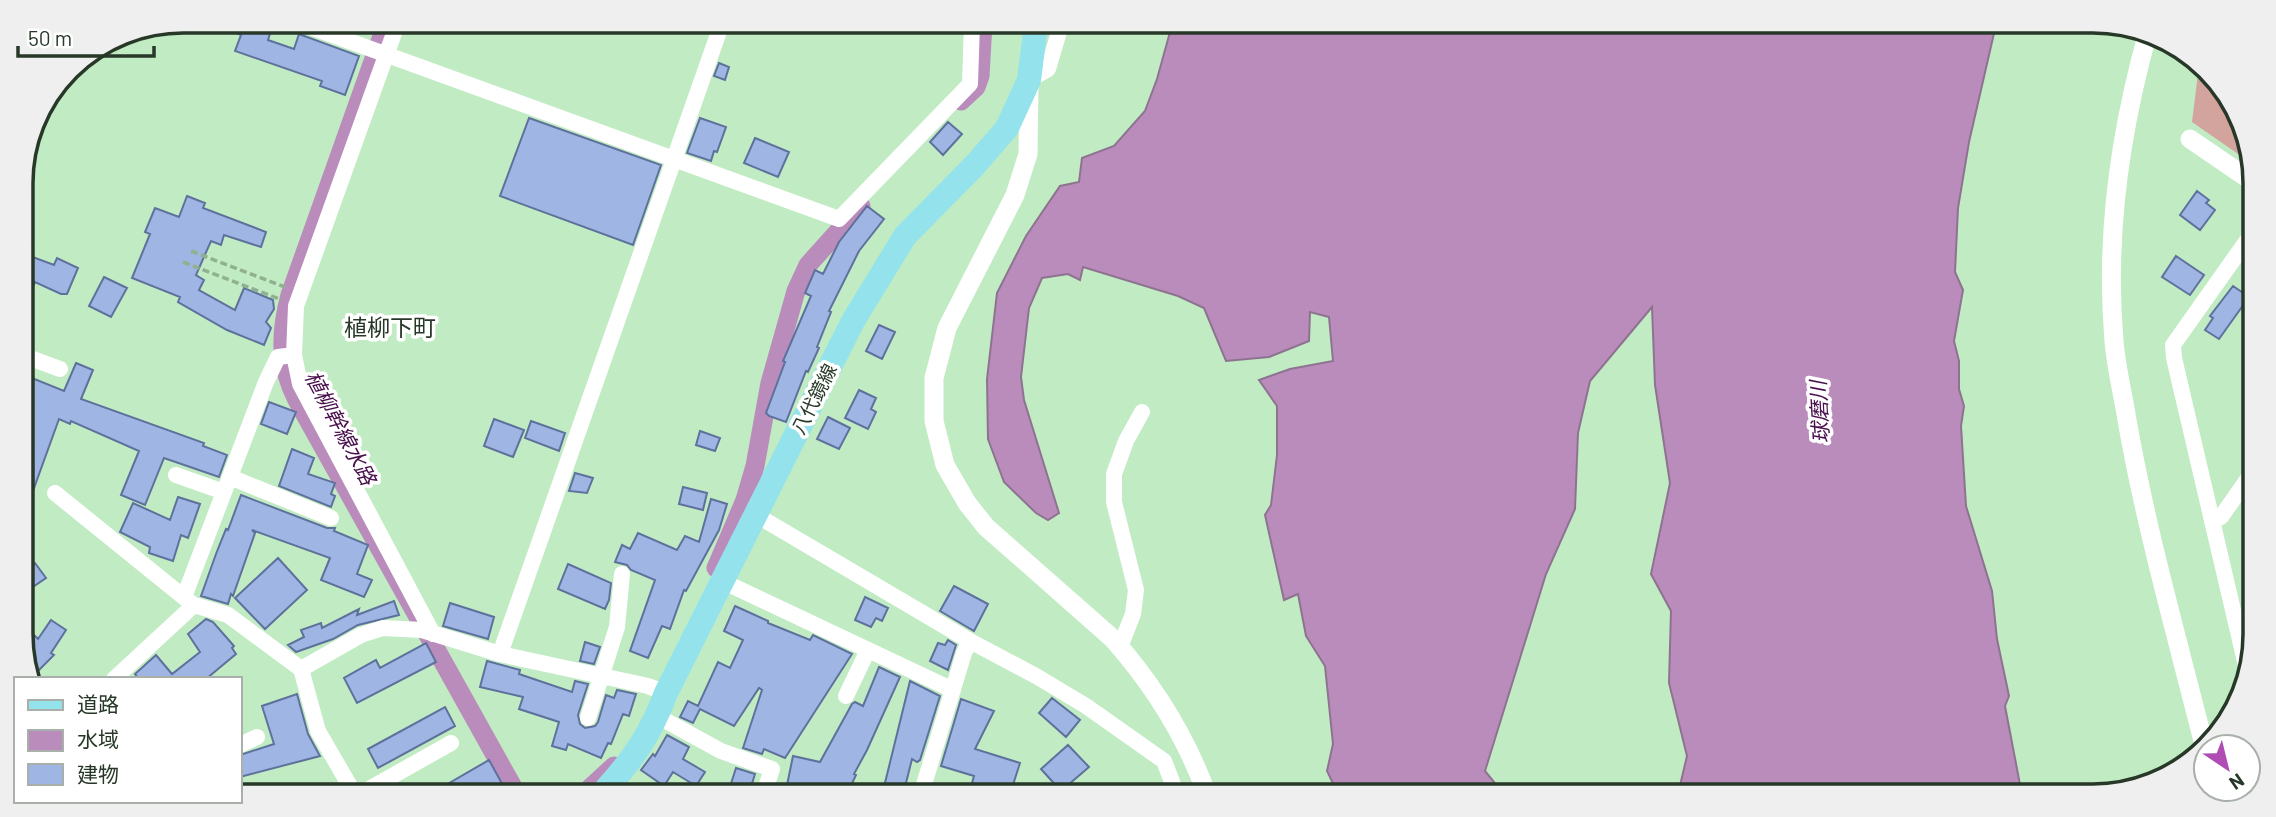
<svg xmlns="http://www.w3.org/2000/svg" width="2276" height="817" font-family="Barlow,'Noto Sans JP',sans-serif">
  <rect width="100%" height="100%" fill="#c1ebc2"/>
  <path fill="#d3a39e" d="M2199 66 2215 77 2254 165 2192 122Z"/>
  <path fill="#ba8cbc" stroke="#8e7390" stroke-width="2" d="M1191 25 1995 29 1969 142 1958 208 1955 272 1963 290 1954 341 1959 361V389L1964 406 1961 426 1966 506 1992 591 1997 639 2009 696 2005 706 2022 795 1678 794 1687 756 1669 683 1671 611 1651 574 1670 483 1655 385 1652 307 1590 381 1578 433 1575 509 1546 574 1485 771 1503 793 1337 792 1327 771 1333 744 1325 666 1306 636 1298 594 1284 600 1265 515 1271 505 1277 455V406L1259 380 1290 369 1333 361 1329 317 1310 312 1309 341 1269 357 1226 361 1204 308 1178 296 1083 267 1080 280 1068 274 1042 278 1029 308 1021 377 1024 400 1059 513 1048 520 1036 513 1004 482 988 439 987 379 997 293 1026 236 1060 186 1079 182 1082 158 1114 146 1145 111 1157 79 1170 32 1187 33Z"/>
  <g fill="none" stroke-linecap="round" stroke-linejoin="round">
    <path stroke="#ba8cbc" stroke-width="19" d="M387 22 290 295C280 332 279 366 297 400L514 789
      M961 101 976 87 980 76 983 24
      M716 568 745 500 755 466 770 383 796 291 808 265 861 206
      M589 789 614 766"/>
  </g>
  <path fill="#9fb5e3" stroke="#5e719c" stroke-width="2" d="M210 21H274L268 40 294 49 299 34 359 56 345 95 320 86 322 81 235 51 241 35Z
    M719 63 729 67 725 80 714 76Z
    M529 118 661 165 633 245 500 196Z
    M700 118 726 127 717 152 714 151 711 161 687 153Z
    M948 122 962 134 943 155 930 142Z
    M755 138 789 152 778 177 744 163Z
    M2197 191 2209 200 2206 203 2215 210 2200 230 2180 215Z
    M187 196 205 203 203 208 266 232 261 247 224 235 221 245 211 241 196 275 204 280 199 290 235 310 244 288 273 300 274 309 266 322 271 328 264 345 227 330 178 302 180 297 132 278 150 234 145 232 155 208 179 217Z
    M867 206 884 219 859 251 829 311 831 312 817 347 819 348 808 372 806 371 786 422 769 416 766 413 785 362 783 361 811 296 805 293 815 270 823 274 839 242Z
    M22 253 54 265 57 258 78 268 67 294H61L35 282 22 313Z
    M2176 256 2204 275 2190 295 2162 277Z
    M104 277 127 288 111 317 89 306Z
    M2233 286 2249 297 2219 339 2205 330 2213 318 2210 316Z
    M879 325 895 332 882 359 866 351Z
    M76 363 93 370 81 399 204 443 203 446 227 455 219 477 164 458 145 505 121 495 139 451 71 421 70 424 59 419 25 513H23L22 374 64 391Z
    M859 390 876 398 871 409 876 412 868 429 845 418Z
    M269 402 296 412 287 434 261 424Z
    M828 417 850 428 839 449 817 439Z
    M494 419 524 430 513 457 484 446Z
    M531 421 565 433 559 451 525 438Z
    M700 431 720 438 715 451 696 445Z
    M292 449 314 458 308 474 335 483 331 494 335 496 331 507 279 486Z
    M575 473 593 478 587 493 569 491Z
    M683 487 707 493 703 510 679 504Z
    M241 495 327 528H335L334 531 368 545 357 574 372 580 364 597 321 580 330 558 252 530 255 533 233 596 231 594 228 604 201 596 216 554 226 529 228 530Z
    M178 497 200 504 188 538 181 535 173 561 149 553 150 547 120 532 133 503 170 520Z
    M711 499 727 504 719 530 686 591 684 590 670 629 662 626 648 658 630 651 655 580 631 570 627 565 615 562 622 545 630 549 638 533 677 550 685 536 699 542Z
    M278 558 307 590 265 629 235 598Z
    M35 563 46 578 24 593V570Z
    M568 564 611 583 609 600 605 609 558 589Z
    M954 586 988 604 974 631 940 611Z
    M865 597 888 608 882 621 876 618 871 627 855 620Z
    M394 601 399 615 358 625 333 639 296 652 288 645 304 637 301 630 321 623 322 628 359 609 357 615Z
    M450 603 494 617 488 639 443 626Z
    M735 606 768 621V623L810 640 813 635 852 654 785 758 764 749 762 754 743 748 762 690 759 688 734 726 700 709 693 723 680 717 688 701 698 706 718 662 730 668 743 640 724 631Z
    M206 619 213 622 234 646 232 648 236 654 206 679H139L135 674 156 655 172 674 200 652 188 634Z
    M51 620 66 630 51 653 54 655 31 678 24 665V643L33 634 38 639Z
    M948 640 956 645 948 670 930 661 938 643 945 645Z
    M585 642 600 647 594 664 580 661Z
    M426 643 436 662 357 703 344 678 376 660 380 668Z
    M487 661 520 670 519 674 572 692 575 681 588 684 578 715 580 724 585 728 595 726 598 722 606 695 614 698 617 690 636 694 629 716 623 714 611 744 608 743 601 758 568 744 566 750 552 746 559 722 519 709 523 697 480 687Z
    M879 667 900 677 867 750 854 774 856 775 849 790H786L793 756 820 762 852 704 855 702 863 706Z
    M910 681 940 696 920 760 917 762 912 759 904 791H883Z
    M297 694 308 734 320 756 240 777V755L274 744 262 706Z
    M1052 698 1080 720 1066 737 1039 713Z
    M961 699 994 711 975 749 1020 763 1011 791H975L977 784 972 783 974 776 941 766Z
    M445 707 455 726 378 768 368 749Z
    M667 735 689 747 683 759 705 772 696 786 673 772 664 786 641 770 653 754 655 756Z
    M1068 745 1089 767 1061 791 1041 769Z
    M489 760 505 789H439Z
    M736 768 755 774 750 790H729Z"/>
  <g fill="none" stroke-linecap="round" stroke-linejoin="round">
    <path stroke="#90b190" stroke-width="3.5" stroke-dasharray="7 3.5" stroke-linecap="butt" d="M191 251 285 287
      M183 262 282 300"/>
    <path stroke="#fff" stroke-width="16" d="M294 21 839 219 970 84 972 24
      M398 22 296 306 294 355 300 384 433 634
      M1029 80 1048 69 1061 25
      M22 355 60 369
      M176 475 224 492
      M230 477 331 518
      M55 493 191 603
      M756 515 970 641 964 653 922 791
      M2212 521 2221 517 2249 477
      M722 581 953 690
      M184 597 266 382 278 357 294 355
      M970 641 1036 676 1086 706 1164 761 1176 792
      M1120 647 1133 614 1136 590 1114 502V474L1126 441 1142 412
      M500 654 722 23
      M301 669 318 731 351 788
      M2247 670 2174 358 2173 345 2253 232
      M114 679 194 605 228 615 301 669 361 635 383 628 422 630 500 654 648 686 666 693
      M846 696 868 650
      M657 716 721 751 772 769 765 790
      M588 718 617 627 622 574
      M240 745 257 737
      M371 788 451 743"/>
    <path stroke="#fff" stroke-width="19" d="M2148 32C2120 132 2105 237 2114 341 2116 367 2123 394 2127 420 2146 529 2177 637 2204 745
      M1029 86 1028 154 1015 195 947 328 934 378V421L945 465 967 503 986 527 1112 638C1153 684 1185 735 1206 792
      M2190 139 2253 182"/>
    <path stroke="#94e3ec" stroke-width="24" d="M606 789C634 758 651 733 666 693L853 321 905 236 975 165 1007 128 1029 80 1036 25"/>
  </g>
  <g text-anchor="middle" stroke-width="7" stroke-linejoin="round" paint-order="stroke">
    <g font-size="19" fill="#283828" stroke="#fff">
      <text transform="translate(814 399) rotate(-63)" y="7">八代鏡線</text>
    </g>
    <g font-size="21" font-style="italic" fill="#470e4b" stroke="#fff">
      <text transform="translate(1820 412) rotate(-93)" y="7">球磨川</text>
      <text transform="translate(340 428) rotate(62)" y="7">植柳幹線水路</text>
    </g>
    <g font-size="23" fill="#283828" stroke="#fff">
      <text x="390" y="336">植柳下町</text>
    </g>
  </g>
  <path d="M0 0H2276V817H0ZM183 33H2093A150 150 0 0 1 2243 183V634A150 150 0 0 1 2093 784H183A150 150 0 0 1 33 634V183A150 150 0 0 1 183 33Z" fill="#eeefee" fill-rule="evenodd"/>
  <path fill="none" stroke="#283828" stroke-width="3.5" d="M183 33H2093A150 150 0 0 1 2243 183V634A150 150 0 0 1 2093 784H183A150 150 0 0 1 33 634V183A150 150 0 0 1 183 33Z"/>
  <rect x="14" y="677" width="228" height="126" fill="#ffffff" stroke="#a9afa9" stroke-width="2"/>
  <rect x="28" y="700" width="35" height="10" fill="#94e3ec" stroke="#a9afa9" stroke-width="2"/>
  <text x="77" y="712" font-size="21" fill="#283828">道路</text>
  <rect x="28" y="730" width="35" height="21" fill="#ba8cbc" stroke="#a9afa9" stroke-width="2"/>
  <text x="77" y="747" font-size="21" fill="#283828">水域</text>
  <rect x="28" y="764" width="35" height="21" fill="#9fb5e3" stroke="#a9afa9" stroke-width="2"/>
  <text x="77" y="782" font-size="21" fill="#283828">建物</text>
  <g transform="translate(2227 768) rotate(145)"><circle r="33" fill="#ffffff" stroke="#a9afa9" stroke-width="2"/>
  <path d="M0-5L12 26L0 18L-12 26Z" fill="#af4db5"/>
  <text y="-10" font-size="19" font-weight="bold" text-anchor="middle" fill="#283828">N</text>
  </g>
  <path d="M18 46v10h136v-10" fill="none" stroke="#283828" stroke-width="3.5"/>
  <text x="28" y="46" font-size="21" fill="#283828" stroke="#ffffff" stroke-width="5" paint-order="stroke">50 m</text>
</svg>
